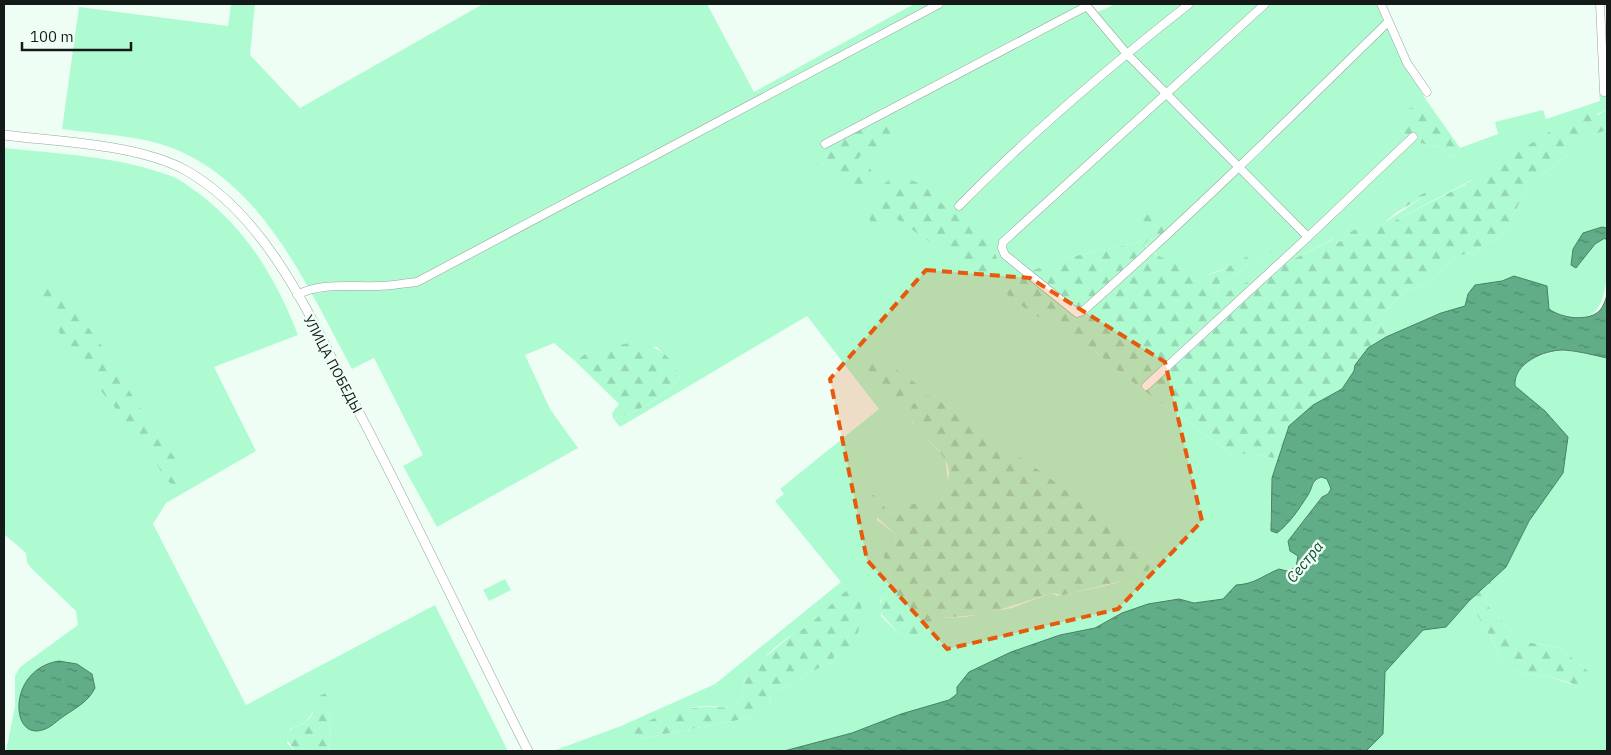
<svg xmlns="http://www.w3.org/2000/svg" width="1611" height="755" font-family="'IBM Plex Sans',sans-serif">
  <defs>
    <pattern id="forest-firs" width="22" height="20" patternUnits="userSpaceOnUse" patternTransform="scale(1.25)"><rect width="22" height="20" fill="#aefbd2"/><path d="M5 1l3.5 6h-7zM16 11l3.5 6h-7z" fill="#95d7b4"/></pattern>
    <pattern id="water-ripples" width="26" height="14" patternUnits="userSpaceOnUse" patternTransform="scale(1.25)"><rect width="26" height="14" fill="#60ad87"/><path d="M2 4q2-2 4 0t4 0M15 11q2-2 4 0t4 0" fill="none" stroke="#4e8c6d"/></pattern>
  </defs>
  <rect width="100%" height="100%" fill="#effef5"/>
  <path fill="#aefbd2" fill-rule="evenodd" d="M231 4H255L250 55 300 108 483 4H707L754 92 914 4H1091L1098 12 1115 4H1379L1402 61 1427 101 1404 111 1397 127C1410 141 1423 145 1441 147L1448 155 1455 157 1460 148 1498 134 1495 122 1543 110 1546 119 1600 101 1599 94 1607 90V109L1392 222 1384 223 1444 183 1350 232 1343 240 1335 243 1333 239 1221 296 1217 292 1219 284 1277 249 1204 276 1195 274 1187 267 1166 262 1144 244 1148 240 1165 236 1143 237 1139 242 1066 258 1014 301 1057 329 1090 347 1124 376 1232 454H1252L1273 458 1283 446 1272 478 1270 522 1286 526C1293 516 1314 480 1321 477L1327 479 1331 489 1328 494 1321 497 1288 541 1290 551 1298 556 1296 567 1287 571 1279 569 1262 579 1247 585H1236L1223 599 1194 603 1178 599 1148 604 1095 628 1060 635 1011 652 969 672 957 694 949 700 900 714 852 733 784 751H553L621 726 715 684 841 582 775 501 784 494 780 489 879 409 807 316 620 427 613 418C632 417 669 393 680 377L675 367 657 347 590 351 575 361 554 343 525 355 550 409 578 448 437 527 403 466 423 455 374 358 352 369C305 283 258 169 153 142 123 135 92 133 62 129L79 7 228 26ZM924 396H933L953 410 1153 563C1140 583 1081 590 1057 596L1051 593 1012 608 965 617 940 618 923 633 900 635 881 616 880 601 890 592 893 583 884 558 896 544 894 533 877 520 879 497 888 513 894 514 902 504C924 505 937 504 948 481L945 458 912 423 913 404ZM862 602 860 611 840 650 834 653 832 662 802 676 793 685 784 687 771 695 770 706 754 717 634 740C671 715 683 701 730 708L741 699 745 678 774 648 794 633Z
    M1607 130V228L1602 227 1576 268 1595 244 1605 238 1607 241C1607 267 1611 323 1575 317 1565 315 1558 315 1549 309L1547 299 1514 276 1502 281 1475 285 1465 306 1441 313 1386 337 1381 320C1388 309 1398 293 1411 289 1419 287 1426 286 1433 280 1449 267 1448 255 1474 253L1482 246 1496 239 1507 227 1528 186 1592 135Z
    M4 148C58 154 117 156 168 175 179 178 188 186 197 192 246 228 277 280 298 335L214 367 256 451 166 503 153 524 246 705 435 605 508 751H328L331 738 329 720 332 712V700L326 693 306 722 290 729 287 743 295 751H6L15 706V676L20 667 78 625 76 611 31 568 27 562 26 553 4 534Z
    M1563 350 1607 358V751H1366L1383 734 1385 672 1423 630 1446 627 1469 601 1492 640 1502 662 1519 673 1551 677 1571 684 1587 670 1560 648 1527 642 1514 633 1486 604 1485 597 1491 587V581L1506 567 1529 521 1563 473 1568 437 1545 411 1514 386C1514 361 1543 354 1563 350Z
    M505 579 511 590 489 601 483 590Z"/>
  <path fill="url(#forest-firs)" d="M1427 101 1460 148 1455 157 1448 155 1441 147C1423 145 1410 141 1397 127L1403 111Z
    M1607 109V130L1592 135 1528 186 1507 227 1496 239 1482 246 1474 253C1448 255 1449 267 1433 280 1426 286 1419 287 1411 289 1398 293 1388 309 1381 320L1386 337 1368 348 1355 365 1354 371 1342 389 1313 405 1286 433 1283 446 1273 458 1252 454H1232L1124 376 1090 347 1057 329 1014 301 1006 293 1018 276 1066 258 1139 242 1143 237 1139 225 1144 215 1155 214 1166 225 1165 236 1148 240 1144 245C1159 258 1166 260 1185 266 1191 269 1194 274 1202 275 1217 277 1257 250 1272 242H1279L1277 249 1219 284 1217 292 1221 295 1334 239 1336 243 1343 240 1350 232 1445 182 1442 186 1397 212 1385 222H1392L1464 185 1585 110 1598 115Z
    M889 114 902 129 904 137 887 147H868L857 160H864L877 179 864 190 859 191C842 182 826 169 808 159Z
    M897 174 927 187 946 208 959 216 983 223C988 239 994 252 1001 267L992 279 981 278 897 219 870 227V199L895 195 896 191 884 184Z
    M46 285 55 289 85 323 112 360 130 392 178 463 179 487C163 484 158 462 149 450 117 406 51 341 41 288Z
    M634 342C659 347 669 353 680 377 669 393 632 417 613 418L612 413 619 404 575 361 590 351Z
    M861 344 918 385C913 389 907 395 901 396 877 402 864 361 861 344Z
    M924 396H933L1044 474 1096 513 1132 547 1153 563 1148 571 1130 579 1063 595 1051 593 987 614 940 618 923 633 913 636 900 635 877 609C881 599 889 593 893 583L884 558V549L896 544 894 533C883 521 871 517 868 499L872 495 879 497 888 513 894 514 902 504C920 504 931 505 943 490 962 464 932 445 917 429 912 424 911 418 909 412L913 404Z
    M1491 581V587L1485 597 1486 604 1514 633 1527 642 1560 648 1587 670 1591 683 1584 687 1551 677 1519 673 1502 662 1492 640 1469 601Z
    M847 590 855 591 862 602 859 629 854 644 835 653 832 662 802 676 793 685 784 687 771 695 770 706 766 712 754 717 634 740 630 738 631 732C659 711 696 704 730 708L741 699 745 678 755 666 794 633 807 627Z
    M326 693 332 700V712L329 720 331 738 328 751H295L285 737C292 724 299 728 308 720 314 715 315 704 317 697Z"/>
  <path fill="url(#water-ripples)" stroke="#498165" d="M1602 227 1607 228V241L1605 238 1595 244 1576 268 1571 265 1573 249 1583 233Z
    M1514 276 1547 286 1549 309C1561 318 1590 323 1601 309 1604 305 1606 299 1607 294V358C1593 355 1578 351 1564 350 1544 350 1513 363 1515 386L1545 411 1568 437 1563 473 1529 521 1506 567 1469 601 1446 627 1423 630 1385 672 1383 734 1366 751H784L852 733 901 714 949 700 957 694V687L969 672 1011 652 1060 635 1095 628 1122 613 1148 604 1179 599 1194 603 1223 599 1236 585C1255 584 1262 576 1279 569L1287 571 1296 567 1298 556 1290 551 1288 541 1322 497 1328 494 1331 489 1327 479 1321 477C1311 481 1313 487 1308 495 1299 509 1290 523 1277 533L1271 531 1272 478 1289 426 1313 405 1342 389 1354 371 1355 365 1368 348 1386 337 1441 313 1465 306 1468 294 1475 285 1502 281Z
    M59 661 77 664 92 674 95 688C88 702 77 707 64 716 58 720 51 727 45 729 10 744 6 669 59 661Z"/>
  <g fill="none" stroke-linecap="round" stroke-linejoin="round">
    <defs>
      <path id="minor" d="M1085 4 1127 54 1308 237
        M1265 4 1003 242 1002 248 1005 255 1077 313 1083 311C1188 218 1288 120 1388 22
        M1381 4 1407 63 1427 92
        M1600 4 1604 92
        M825 144 1087 6
        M959 206C1031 133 1109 67 1189 4
        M297 295C320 282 352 287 378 286 391 286 404 283 417 282L939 4
        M1146 386 1308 237 1413 137"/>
      <path id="tertiary" d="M4 135C58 142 139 144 187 171 275 222 317 333 363 420 420 529 472 641 528 751"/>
    </defs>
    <use href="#minor" stroke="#98a59d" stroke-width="9"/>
    <use href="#tertiary" stroke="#98a59d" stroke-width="10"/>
    <use href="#minor" stroke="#fff" stroke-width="8"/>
    <use href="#tertiary" stroke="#fff" stroke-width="9"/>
  </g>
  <path fill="#e8590c" fill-opacity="0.2" stroke="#e8590c" stroke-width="4" stroke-dasharray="10 6" stroke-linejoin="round" d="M926 270 1030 278 1165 362 1202 521 1118 609 947 649 867 560 830 379Z"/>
  <g text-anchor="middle" stroke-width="5" stroke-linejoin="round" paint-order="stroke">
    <g font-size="14" fill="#141a17" stroke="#effef5">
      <text transform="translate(333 364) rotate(62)" y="5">УЛИЦА ПОБЕДЫ</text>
    </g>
    <g font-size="15" font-style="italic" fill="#0c4a31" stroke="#effef5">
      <text transform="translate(1305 562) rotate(-51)" y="5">Сестра</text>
    </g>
  </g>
  <rect width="1611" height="755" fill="none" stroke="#141a17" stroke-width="10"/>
  <path d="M22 42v8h109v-8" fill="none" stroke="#141a17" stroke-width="2.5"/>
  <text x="30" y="42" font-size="15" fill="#141a17" stroke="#effef5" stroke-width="4" paint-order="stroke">100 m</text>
</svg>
